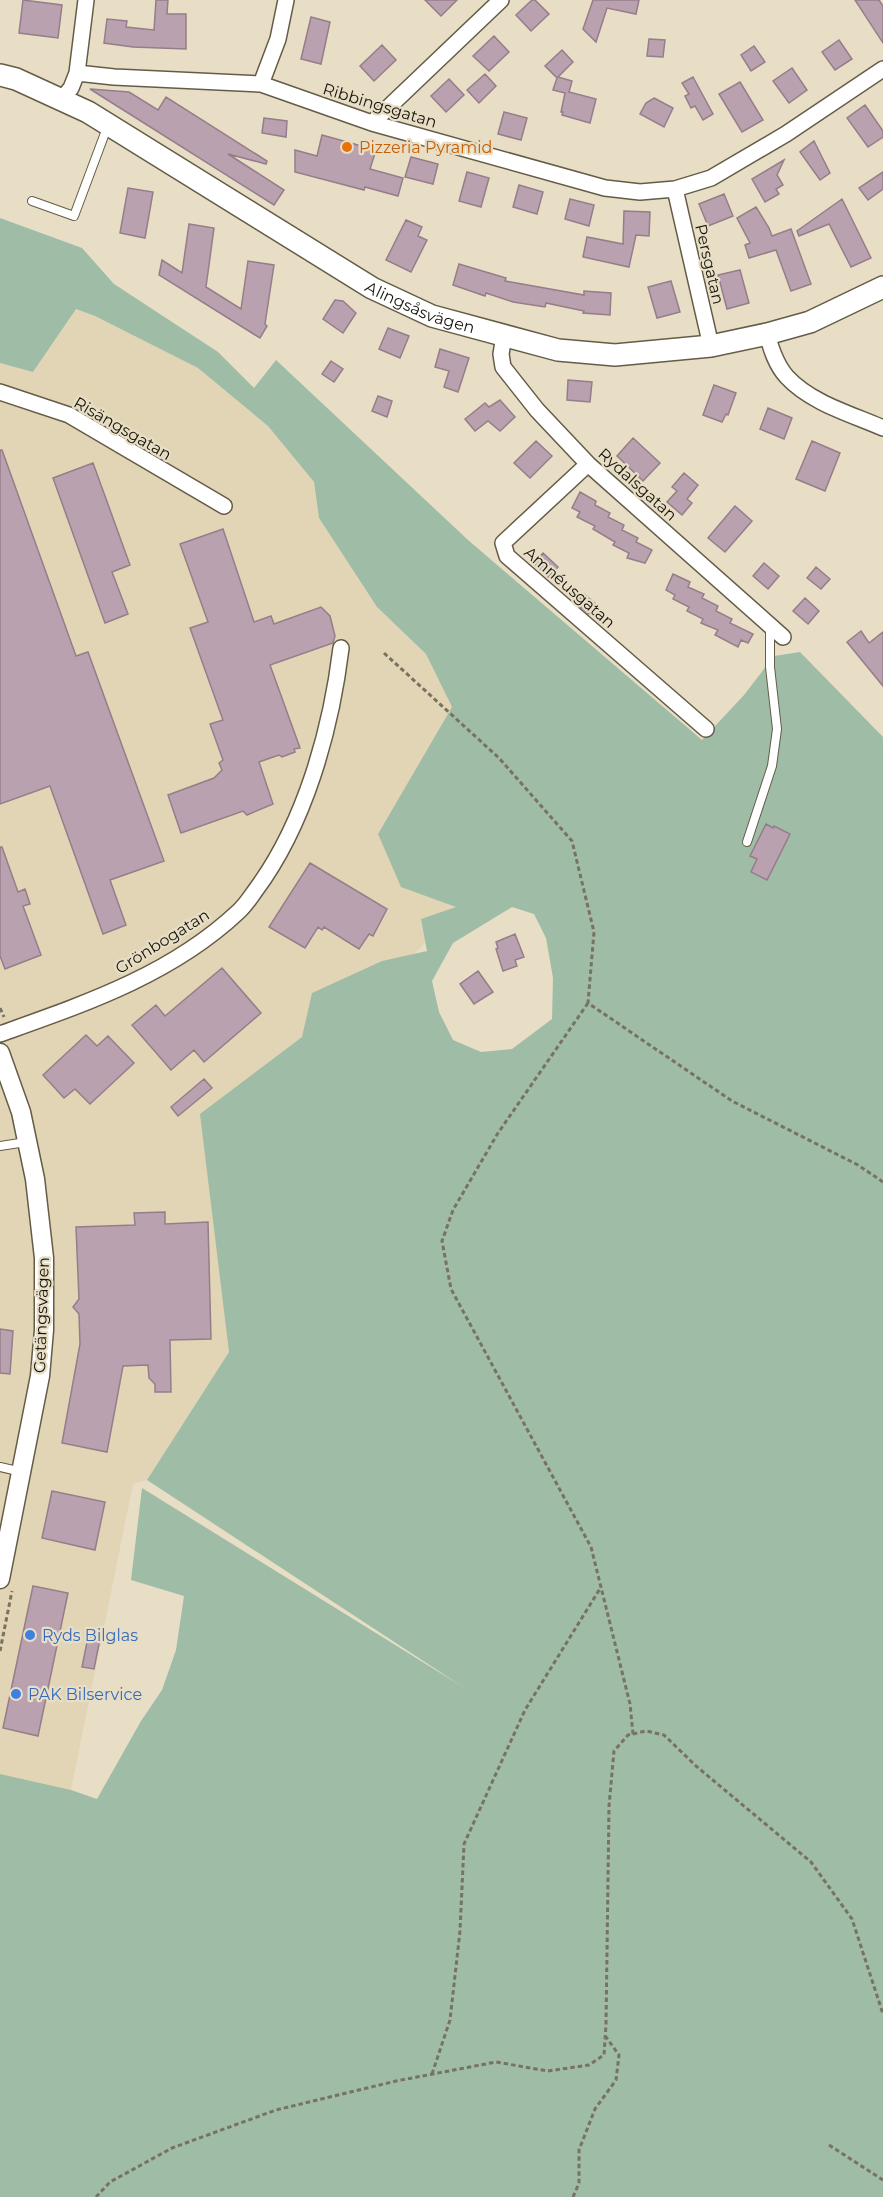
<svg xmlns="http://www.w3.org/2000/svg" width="883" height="2197" font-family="Montserrat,sans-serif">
  <rect width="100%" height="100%" fill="#e7dec5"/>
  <path fill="#e2d5b5" d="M75 309 95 316 198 368 268 426 314 482 319 518 377 607 426 654 452 707 378 834 457 907 354 1021 229 1352 147 1480 133 1484 71 1790 0 1774V363L33 372Z"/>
  <path fill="#9fbca6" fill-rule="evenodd" d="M0 218 82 248 114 284 218 352 254 388 276 360 468 540 702 740 744 695 774 656 800 652 883 737V2197H0V1774L71 1790 97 1799 141 1721 162 1690 176 1650 184 1596 131 1580 142 1488 463 1687 147 1480 229 1352 200 1114 302 1037 312 993 382 961 427 951 421 919 456 907 401 887 378 834 452 707 426 654 377 607 319 518 314 482 268 426 198 368 95 316 76 309 33 372 0 363ZM512 907 534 914 546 938 553 978 552 1019 512 1049 481 1052 453 1040 439 1012 432 981 453 943Z"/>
  <path fill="#baa1af" stroke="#957d8a" stroke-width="1.5" d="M23 0 62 5 58 38 19 33Z
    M156 0H168L167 14H186V49L133 47 104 43 107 19 127 21 126 27 154 30Z
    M425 0H457L441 16Z
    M532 0H535L549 14 531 31 516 15Z
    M593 0H639L636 14 607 8 596 42 583 29Z
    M855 0H879L883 6V43Z
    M311 17 330 22 321 64 301 59Z
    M494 36 509 52 489 71 473 56Z
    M649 39 665 40 663 57 647 56Z
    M839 40 852 59 835 70 822 52Z
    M382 45 396 60 374 81 360 66Z
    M754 46 765 62 751 71 741 55Z
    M562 50 573 62 558 77 572 81 569 92 596 99 590 123 562 115 563 112H561L565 93 553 90 557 78 545 66Z
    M792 68 807 90 789 103 773 81Z
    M485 74 496 86 479 103 467 90Z
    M693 77 713 114 703 120 695 106 691 108 685 96 689 94 682 83Z
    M449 79 464 95 446 112 431 96Z
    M740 82 763 120 742 132 719 94Z
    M90 89 129 92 158 110 166 97 267 161 266 164 228 154 284 190 274 205Z
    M654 98 673 108 664 127 640 114 646 103Z
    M865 105 883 131V137L868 147 847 118Z
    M504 112 527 118 521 140 498 134Z
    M264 118 287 121 286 137 262 133Z
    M322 135 376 150 370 169 403 178 398 196 365 187 364 190 295 172V150L317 156Z
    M814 141 830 173 820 180 800 152Z
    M411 157 438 164 433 184 405 177Z
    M784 160 777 175 783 185 776 189 779 194 765 202 752 179Z
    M467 172 489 178 481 207 459 201Z
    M883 172V189L868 200 859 188Z
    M519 185 543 192 537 214 513 207Z
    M128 188 153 192 145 238 120 233Z
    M724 194 733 216 708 226 699 204Z
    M570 199 594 205 589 226 565 219Z
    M842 199 871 258 851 267 829 224 799 236 797 231Z
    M756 207 769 228 772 236 791 229 811 284 791 291 776 250 749 258 745 245 750 243 737 218Z
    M624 211 650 212 649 236 636 235 629 267 583 257 587 237 623 244Z
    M406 220 422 227 418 236 427 240 411 272 386 260Z
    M189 224 214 228 206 287 241 309 248 261 274 265 265 324 267 326 260 338 159 275 162 260 182 273Z
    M459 264 506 278 505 281 584 295V291L611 293 610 315 583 313 584 311 546 303 545 307 513 302 486 293 485 296 453 285Z
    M740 270 749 303 727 309 718 275Z
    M671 281 680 312 657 318 648 287Z
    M335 300 343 301 356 313 343 333 323 319Z
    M388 328 409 336 400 358 379 349Z
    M440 349 469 358 458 392 444 387 449 371 435 367Z
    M331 361 343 369 334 382 322 374Z
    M568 380 592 382 590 402 567 400Z
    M714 385 736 393 728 415 726 414 722 422 703 415Z
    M378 396 392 401 387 417 372 411Z
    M500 400 515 417 500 431 488 421 475 431 465 419 485 403 489 407Z
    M768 408 792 418 784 439 760 429Z
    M633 438 660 463 643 481 617 456Z
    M536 441 552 456 530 478 514 463Z
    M812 441 840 453 825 491 796 479Z
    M0 450H2L76 656 88 652 164 861 110 880 126 925 103 934 50 786 0 804Z
    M93 463 130 565 112 572 128 614 105 623 53 478Z
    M684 473 698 485 687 499 692 503 682 515 667 502 677 491 672 487Z
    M580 492 596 501 595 505 610 513 608 517 624 525 622 530 638 538 636 542 652 550 645 563 627 558 629 553 613 545 615 542 593 529 595 526 577 517 580 512 572 508Z
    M735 506 752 521 725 552 708 538Z
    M223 529 254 622 271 616 274 624 321 607 330 616 335 636 333 643 270 665 300 748 294 749 295 752 282 757 279 755 259 762 273 804 247 815 243 811 181 833 168 795 214 778 222 770 219 763 223 760 210 724 223 720 190 628 208 622 180 544Z
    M543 553 558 567 548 577 534 563Z
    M764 563 779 576 768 589 753 576Z
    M816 567 830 579 821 589 807 578Z
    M673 574 690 582 688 587 704 594 702 598 718 606 716 611 732 619 730 623 753 634 748 643 741 640 738 647 715 635 718 630 701 623 703 619 687 611 689 607 673 599 675 595 666 590Z
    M584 594 597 605 589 614 576 603Z
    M805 598 819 611 808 624 793 611Z
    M861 631 869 643 883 632V686L847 642Z
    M766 824 773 828 774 826 790 834 767 880 751 872 757 859 750 856Z
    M0 847H2L18 892 25 889 30 904 23 906 41 955 5 969 0 956Z
    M310 863 387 909 373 936 369 934 359 949 324 927 322 930 318 927 305 948 269 927Z
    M515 934 524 957 515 960 517 966 503 971 496 949 498 948 496 942Z
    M222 968 261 1013 204 1062 194 1050 171 1070 132 1025 156 1005 165 1016Z
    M478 971 493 992 474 1004 460 984Z
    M86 1035 97 1046 108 1036 134 1063 90 1104 75 1089 64 1098 43 1075Z
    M204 1079 212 1088 178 1116 171 1107Z
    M165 1212V1224L208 1222 211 1339 170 1340 171 1392H155V1384L149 1378 148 1365 123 1366 107 1452 62 1443 80 1344 79 1314 73 1307 79 1299 76 1227 135 1225 134 1213Z
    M0 1329 13 1331 10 1374 0 1373Z
    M52 1491 105 1502 95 1550 42 1538Z
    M33 1586 68 1593 38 1736 3 1728Z
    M88 1637 100 1639 94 1669 82 1667Z"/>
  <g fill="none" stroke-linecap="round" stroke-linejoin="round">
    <defs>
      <path id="service" d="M32 201 74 216 108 125
        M747 842 772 766 777 729 770 667V627
        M0 1146 26 1142
        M0 1467 22 1472"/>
      <path id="minor" d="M77 73 86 0
        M261 84 278 39 286 0
        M62 99 71 88 77 73 114 77 261 84 372 123 605 188 640 192 675 189 711 178 786 134 883 69
        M372 123 501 0
        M675 189 711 346
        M767 334C771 349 776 365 787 377 811 403 851 414 883 428
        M504 336 501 354 503 367 537 410 588 464 783 637
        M0 392 69 415 224 506
        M588 464 503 543 507 556 706 729
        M0 1034C84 1004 171 975 238 912 245 906 250 898 255 891 305 824 331 730 341 648"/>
      <path id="tertiary" d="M0 1053 21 1112 35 1179 44 1258V1330L40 1376 0 1579"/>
      <g id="secondary">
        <path id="s1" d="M0 75 16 79 88 112 372 288 432 316 558 350 615 355 711 346 767 334 810 322 883 287"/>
      </g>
    </defs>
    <use href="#service" stroke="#645c47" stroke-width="10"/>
    <use href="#minor" stroke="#645c47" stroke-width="18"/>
    <use href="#tertiary" stroke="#645c47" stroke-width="21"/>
    <use href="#secondary" stroke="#645c47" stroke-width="24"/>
    <path stroke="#787262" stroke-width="3" stroke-dasharray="4.5 3" stroke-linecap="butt" d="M384 653 499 758 572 841 594 932 588 1003 732 1101 858 1165 883 1182
      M588 1003 498 1133 453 1210 442 1241 451 1289 591 1547 630 1704 633 1734
      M0 1008 4 1017
      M0 1651 12 1591
      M432 2074 450 2020 460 1931 464 1844 525 1710 601 1587
      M829 2145 883 2180
      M96 2197 110 2182 172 2148 276 2110 396 2081 496 2062 548 2071 589 2065 604 2055 606 2025 609 1806 614 1751 628 1735 646 1731 664 1735 696 1766 811 1862 852 1919 883 2014
      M573 2197 579 2183V2150L595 2109 616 2080 619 2055 606 2037"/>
    <use href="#service" stroke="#fff" stroke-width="8"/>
    <use href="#minor" stroke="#fff" stroke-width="15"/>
    <use href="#tertiary" stroke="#fff" stroke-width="18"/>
    <use href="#secondary" stroke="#fff" stroke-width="21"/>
  </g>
  <circle fill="#e8710a" stroke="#e7dec5" stroke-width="2" cx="347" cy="147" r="6"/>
  <g fill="#3f7fe0" stroke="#e7dec5" stroke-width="2">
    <circle cx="30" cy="1635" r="6"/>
    <circle cx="16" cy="1694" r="6"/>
  </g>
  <g text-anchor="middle" stroke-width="4.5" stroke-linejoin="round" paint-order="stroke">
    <g font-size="16" fill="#17140b" stroke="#e7dec5">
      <text transform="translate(380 105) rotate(17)" y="6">Ribbingsgatan</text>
      <text transform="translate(710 264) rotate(77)" y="6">Persgatan</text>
      <text dy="6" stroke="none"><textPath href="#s1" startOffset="482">Alingsåsvägen</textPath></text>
      <text transform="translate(123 428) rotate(30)" y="6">Risängsgatan</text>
      <text transform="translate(638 484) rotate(42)" y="6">Rydalsgatan</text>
      <text transform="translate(570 587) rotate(41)" y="6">Amnéusgatan</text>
      <text transform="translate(162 941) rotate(-32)" y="6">Grönbogatan</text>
      <text transform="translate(41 1315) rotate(-88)" y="6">Getängsvägen</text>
    </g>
    <g font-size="16" fill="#c56008" stroke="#e7dec5" text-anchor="start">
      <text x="359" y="153">Pizzeria Pyramid</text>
    </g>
    <g font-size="16" fill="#366cbe" stroke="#e7dec5" text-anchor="start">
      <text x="42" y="1641">Ryds Bilglas</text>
      <text x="28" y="1700">PAK Bilservice</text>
    </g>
  </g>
</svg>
